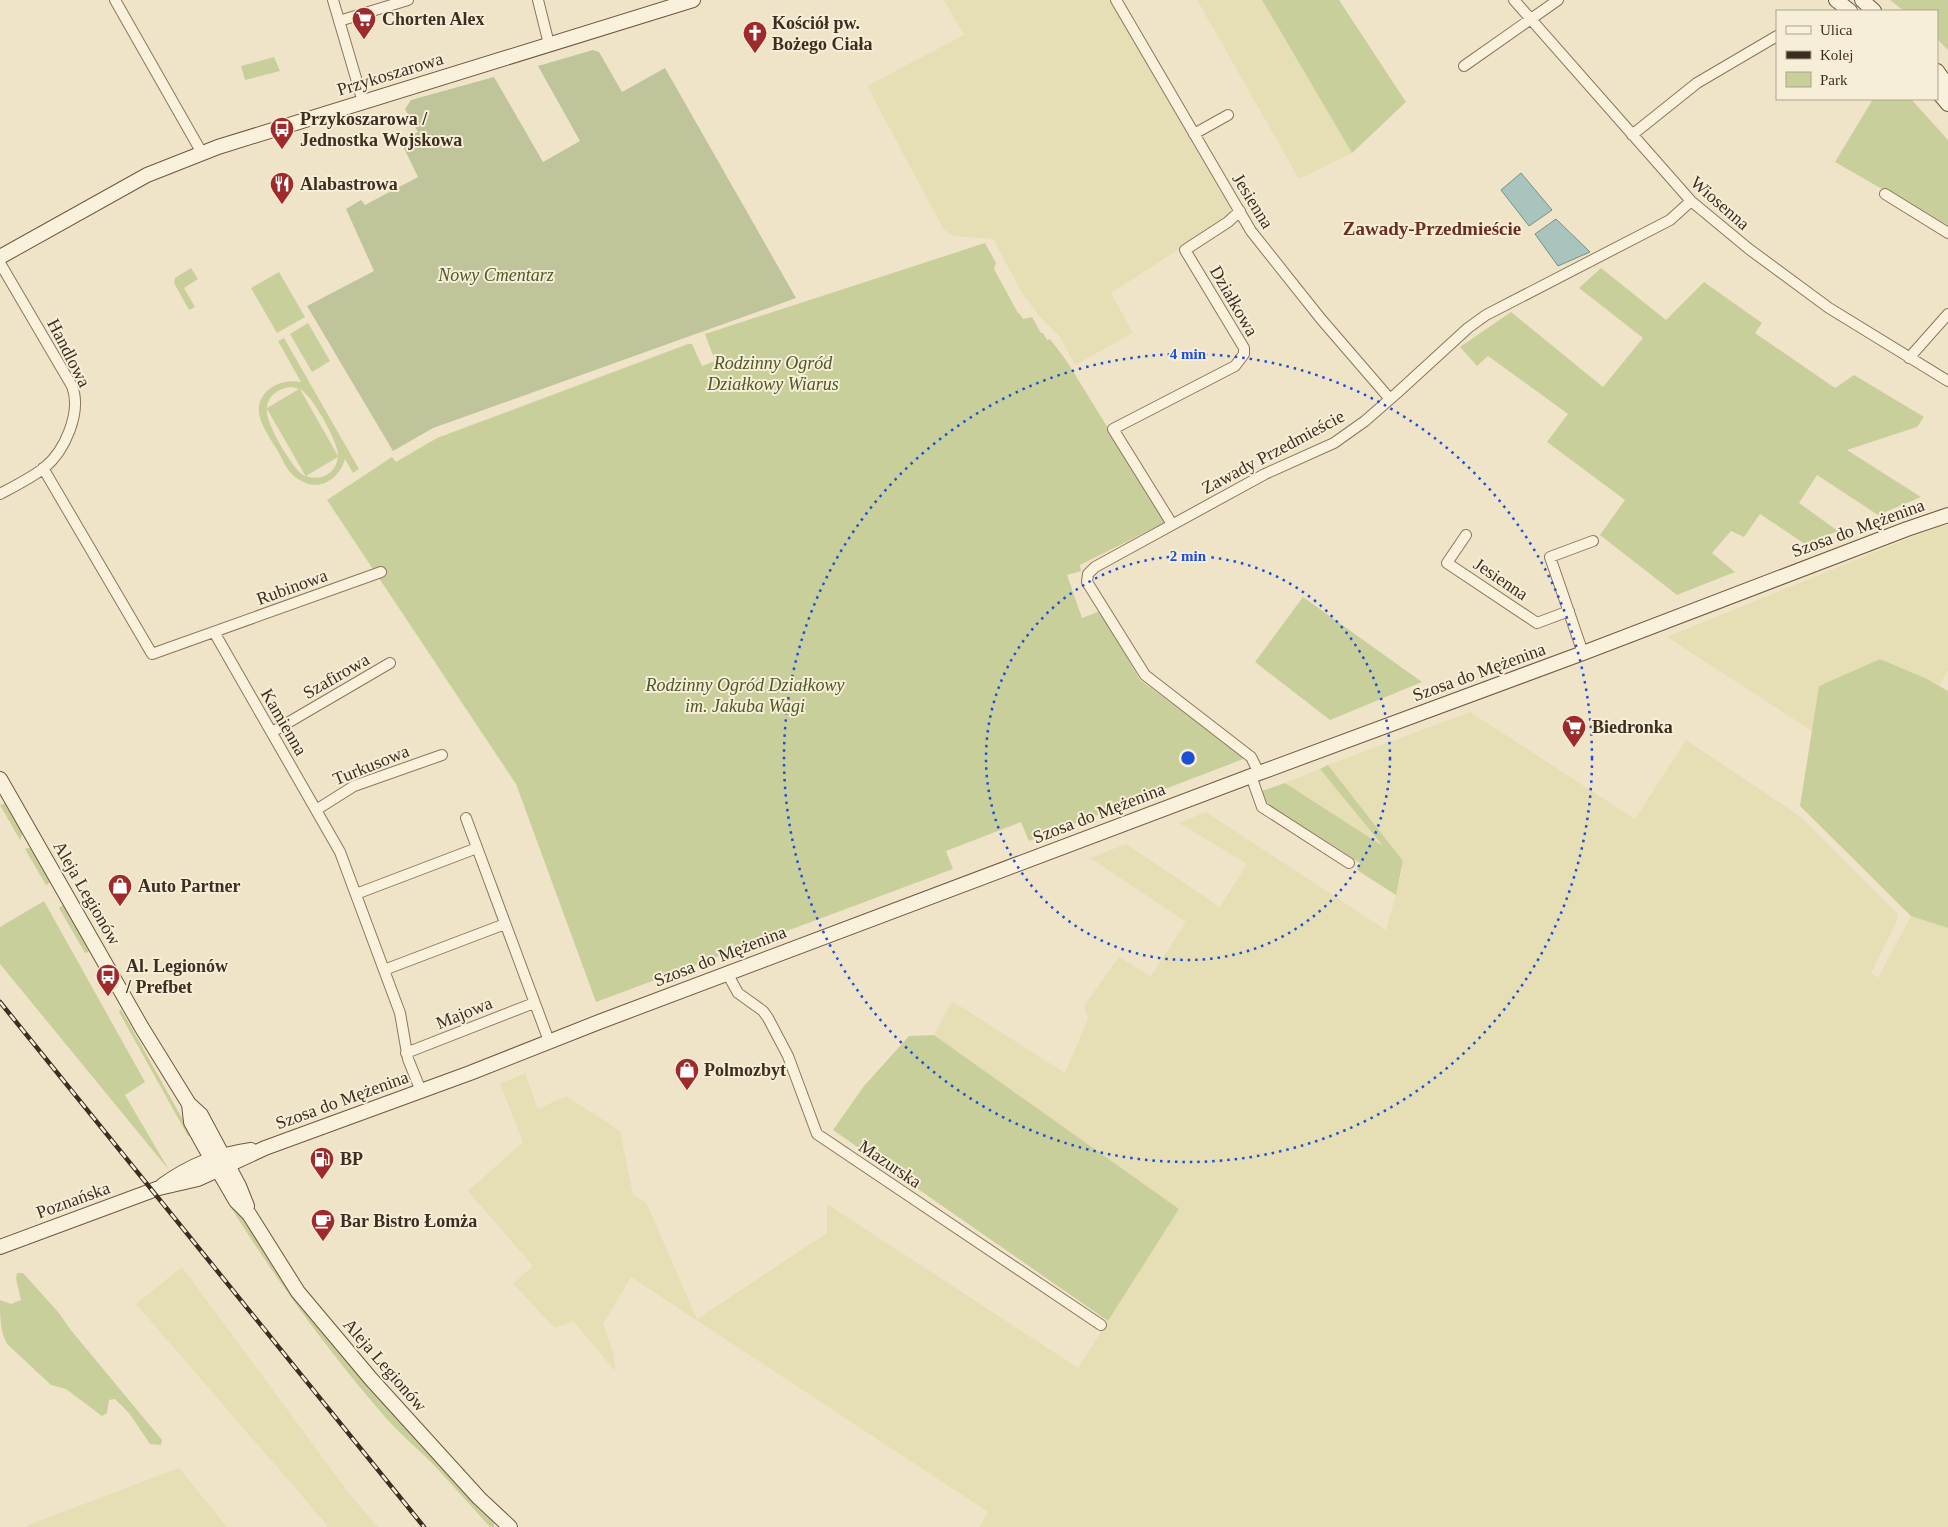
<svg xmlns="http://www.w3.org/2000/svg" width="1948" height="1527" font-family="Georgia,serif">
  <rect width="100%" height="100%" fill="#f0e4c8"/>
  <path fill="#e6deb5" d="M944 0H1110L1230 208V216L1111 293 1133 333 1075 365 1060 337 1035 311 1021 291 993 239 954 236 944 230 867 86 964 35Z
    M1197 0H1262L1352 153 1299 179Z
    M1948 525V670L1939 686 1925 678 1880 659 1819 686 1812 731 1667 637 1939 526Z
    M1470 712 1635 819 1686 740 1801 817 1898 914 1897 921 1871 973 1878 978 1911 916 1948 928V1527H979L988 1512 631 1277 603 1324 614 1355 615 1371 573 1321 555 1328 513 1284 533 1266 468 1191 523 1142 500 1084 525 1073 538 1109 566 1096 620 1131 633 1195 646 1202 697 1319 827 1233V1204L1078 1368 1179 1209 934 1035 952 1001 1065 1073 1088 1019 1084 1006 1119 957 1151 976 1186 922 1090 858 1126 844 1220 907 1247 864 1179 823 1206 812 1386 930 1401 876 1403 861 1328 765Z
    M1320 769 1385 847 1285 783Z
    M182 1267 351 1496 378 1527H326L327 1525 136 1304Z
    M179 1468 227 1527H23Z"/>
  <path fill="#c9cf9b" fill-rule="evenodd" d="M1262 0H1339L1406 102 1352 153Z
    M1890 0H1948V50L1937 39V11H1904Z
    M274 57 280 71 245 80 241 66Z
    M1873 99H1911L1948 140V227L1835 162Z
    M985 243 996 263 994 269 1018 313 1020 314 1023 319 1032 317 1041 333H1043L1047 340 1050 339 1066 360 1166 522 1080 565 1081 571 1067 575 1082 618 1100 611 1140 680 1246 758 1029 841 1021 822 946 851 953 869 596 1002 516 784 327 500 392 457 396 462 437 438 688 344H692L702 366 715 361 705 334Z
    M191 268 198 279 184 288 195 307 189 310 174 283 175 278Z
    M1601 268 1666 320 1704 282 1762 323 1755 333 1835 388 1854 375 1924 417 1917 427 1847 450 1921 497 1878 515 1817 475 1799 503 1838 531 1805 544 1760 514 1744 537 1731 531 1712 553 1735 572 1677 595 1600 535 1625 500 1547 442 1568 414 1488 356 1477 366 1460 347 1511 312 1603 387 1643 338 1579 288Z
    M279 272 305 317 277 333 251 288Z
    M308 323 330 361 312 372 290 334Z
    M284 338 359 469 353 473 345 459C339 480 318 493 298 479 288 473 283 461 278 451 272 442 265 431 261 421 251 394 278 377 301 382L278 341ZM292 387 299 389 267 408C268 394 280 388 292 387ZM300 389C312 395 339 443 338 456ZM267 409 305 475V476C293 471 264 420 267 409ZM338 457C336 473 321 482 306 476Z
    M1303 597 1422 682 1330 720 1255 662Z
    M1880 659 1925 678 1948 691V928L1911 916 1800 806 1819 686Z
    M1328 765 1403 861 1396 895 1357 870 1360 863 1266 803 1262 791 1285 783 1383 846 1320 769Z
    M6 803 23 832 20 840 0 805Z
    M28 848 33 849 51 882 46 885 25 849Z
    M44 901 145 1082 125 1095 169 1170 0 964V927Z
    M64 904 91 951 85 953 59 908Z
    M121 1009 192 1136H188L119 1012Z
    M934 1035 1179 1209 1108 1321 833 1130 864 1086 909 1036Z
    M230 1197C250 1230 270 1262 292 1293 353 1375 426 1447 494 1523V1527H490C470 1505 451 1483 431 1462 416 1447 399 1433 385 1417 327 1350 275 1278 228 1203Z
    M17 1273H23L59 1313 70 1329 162 1440 161 1445 150 1444 129 1413 115 1399 109 1400 107 1413 102 1416 66 1389 51 1385 7 1344C0 1332 0 1315 0 1300L11 1304 21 1300 16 1279Z"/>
  <path fill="#bfc49a" d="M593 50 599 52 622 92 665 68 796 298 433 428 393 451 307 306 374 271 346 209 361 200 365 205 418 177 401 142 418 132 405 109 411 100 494 77 543 162 580 141 538 66Z"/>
  <path fill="#a9c4bc" stroke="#6f938a" d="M1521 173 1552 210 1529 226 1501 190Z
    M1556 219 1590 252 1558 266 1535 234Z"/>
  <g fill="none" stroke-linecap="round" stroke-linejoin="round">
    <defs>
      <path id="street" d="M115 0 202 153
        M333 0 363 102
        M538 0 549 44
        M1116 0 1251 231 1321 319 1390 399
        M1514 0 1691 201 1749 249 1829 308 1948 381
        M339 21 408 0
        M1464 66 1558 0
        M1194 134 1228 115
        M1632 135 1697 83 1777 36
        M1885 194 1948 233
        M0 263 72 386C82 412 65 451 44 468 31 478 15 486 0 494
        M1909 358 1948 314
        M43 468 152 654 381 572
        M1172 524 1113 429 1235 366 1244 354V348L1185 250 1228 222 1240 211
        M1466 535 1447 563 1537 623 1569 611
        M214 632 340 852 400 1013 408 1059 421 1091
        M1583 653 1550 557 1593 541
        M272 732 390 663
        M1259 773 1251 757 1145 675 1087 582 1088 574 1095 567 1265 474 1334 443 1365 421 1397 393 1468 328 1486 315 1670 220 1691 201
        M1251 776 1262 807 1349 863
        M316 810 354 786 442 755
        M466 818 549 1041
        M356 894 477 848
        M384 970 505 924
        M727 973 738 993 763 1011 768 1018 788 1056 817 1134 1101 1325
        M406 1053 534 1003"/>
      <path id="secondary" d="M1836 0 1850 11
        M1862 0 1874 11
        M1937 71 1948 86
        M1937 91 1948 104
        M0 257 147 175 218 147 693 0
        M0 779 142 1028 189 1104 201 1115 239 1186 247 1206
        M189 1104 191 1122 211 1158 236 1201 249 1214 298 1292 371 1379 479 1498 510 1527
        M163 1185C191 1165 217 1155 251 1150
        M0 1247 159 1188 198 1179 265 1148 470 1073 599 1022 1259 773 1583 653 1907 529 1948 515"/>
    </defs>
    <use href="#street" stroke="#8d765c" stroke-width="12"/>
    <use href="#secondary" stroke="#6f573f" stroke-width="16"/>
    <use href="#street" stroke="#faf1dc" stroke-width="10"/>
    <use href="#secondary" stroke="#faf1dc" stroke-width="14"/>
    <defs>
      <path id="rail" d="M0 1002 424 1527"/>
    </defs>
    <use href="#rail" stroke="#3d2e20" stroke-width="4.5"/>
    <use href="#rail" stroke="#f7eed8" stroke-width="2.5" stroke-dasharray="8" stroke-linecap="butt"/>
  </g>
  <g fill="none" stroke="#1d4ed8" stroke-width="2.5" stroke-dasharray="2.5 5">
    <circle cx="1188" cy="758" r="202"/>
    <circle cx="1188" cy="758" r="404"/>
  </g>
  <defs>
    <symbol id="supermarket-pin" viewBox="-11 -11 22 30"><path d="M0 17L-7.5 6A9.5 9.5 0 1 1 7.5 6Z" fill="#9e2a2b" stroke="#f7eed8"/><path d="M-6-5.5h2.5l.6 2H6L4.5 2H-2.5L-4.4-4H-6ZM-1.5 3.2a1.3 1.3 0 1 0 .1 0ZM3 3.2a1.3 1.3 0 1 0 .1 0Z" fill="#fff"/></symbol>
    <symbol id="church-pin" viewBox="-11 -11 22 30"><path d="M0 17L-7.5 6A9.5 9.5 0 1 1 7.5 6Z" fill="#9e2a2b" stroke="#f7eed8"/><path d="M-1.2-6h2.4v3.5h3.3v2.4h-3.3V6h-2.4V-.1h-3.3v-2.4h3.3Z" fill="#fff"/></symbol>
    <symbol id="bus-pin" viewBox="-11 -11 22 30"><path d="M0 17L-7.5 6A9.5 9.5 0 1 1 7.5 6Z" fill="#9e2a2b" stroke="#f7eed8"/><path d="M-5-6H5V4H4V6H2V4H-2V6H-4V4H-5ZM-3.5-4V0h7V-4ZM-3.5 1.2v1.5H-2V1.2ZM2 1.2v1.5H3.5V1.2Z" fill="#fff"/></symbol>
    <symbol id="restaurant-pin" viewBox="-11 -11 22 30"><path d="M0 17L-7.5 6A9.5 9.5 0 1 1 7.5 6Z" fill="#9e2a2b" stroke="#f7eed8"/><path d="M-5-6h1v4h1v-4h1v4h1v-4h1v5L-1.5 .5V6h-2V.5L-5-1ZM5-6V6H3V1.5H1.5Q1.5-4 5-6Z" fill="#fff"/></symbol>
    <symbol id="shop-pin" viewBox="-11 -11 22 30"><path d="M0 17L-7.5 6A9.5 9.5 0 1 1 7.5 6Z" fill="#9e2a2b" stroke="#f7eed8"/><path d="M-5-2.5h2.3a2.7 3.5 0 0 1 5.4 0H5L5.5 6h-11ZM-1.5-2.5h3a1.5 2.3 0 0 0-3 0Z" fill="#fff"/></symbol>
    <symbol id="fuel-pin" viewBox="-11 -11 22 30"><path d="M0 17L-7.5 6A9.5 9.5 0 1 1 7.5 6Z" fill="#9e2a2b" stroke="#f7eed8"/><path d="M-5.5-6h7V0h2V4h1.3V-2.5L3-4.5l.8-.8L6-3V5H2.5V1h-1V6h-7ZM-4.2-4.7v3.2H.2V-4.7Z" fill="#fff"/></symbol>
    <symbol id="cafe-pin" viewBox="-11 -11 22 30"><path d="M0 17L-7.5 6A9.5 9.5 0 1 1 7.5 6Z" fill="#9e2a2b" stroke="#f7eed8"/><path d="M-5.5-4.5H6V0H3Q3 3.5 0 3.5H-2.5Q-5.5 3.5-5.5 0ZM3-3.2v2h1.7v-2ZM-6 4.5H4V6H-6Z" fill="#fff"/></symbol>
  </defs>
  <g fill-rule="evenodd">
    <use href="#supermarket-pin" x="350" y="5" width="28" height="38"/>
    <use href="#church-pin" x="741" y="19" width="28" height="38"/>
    <use href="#bus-pin" x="268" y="115" width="28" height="38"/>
    <use href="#restaurant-pin" x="268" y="170" width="28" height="38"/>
    <use href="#supermarket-pin" x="1560" y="713" width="28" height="38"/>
    <use href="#shop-pin" x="106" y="872" width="28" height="38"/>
    <use href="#bus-pin" x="94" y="962" width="28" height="38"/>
    <use href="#shop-pin" x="673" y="1056" width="28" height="38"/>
    <use href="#fuel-pin" x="308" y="1145" width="28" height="38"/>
    <use href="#cafe-pin" x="309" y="1207" width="28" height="38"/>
  </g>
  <g text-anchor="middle" stroke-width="4" stroke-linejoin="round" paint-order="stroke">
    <g font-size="18" font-weight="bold" fill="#3d2e20" stroke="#f7eed8" text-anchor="start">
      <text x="382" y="25">Chorten Alex</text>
      <text x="772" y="29">Kościół pw.<tspan x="772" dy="21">Bożego Ciała</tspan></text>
      <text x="300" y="125">Przykoszarowa /<tspan x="300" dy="21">Jednostka Wojskowa</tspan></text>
      <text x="300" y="190">Alabastrowa</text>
      <text x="1592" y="733">Biedronka</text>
      <text x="138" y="892">Auto Partner</text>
      <text x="126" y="972">Al. Legionów<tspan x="126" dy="21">/ Prefbet</tspan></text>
      <text x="704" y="1076">Polmozbyt</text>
      <text x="340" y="1165">BP</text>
      <text x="340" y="1227">Bar Bistro Łomża</text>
    </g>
    <g font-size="18" fill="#3d2e20" stroke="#f7eed8">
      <text transform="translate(390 74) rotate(-17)" y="6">Przykoszarowa</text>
      <text transform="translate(1253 201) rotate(58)" y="6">Jesienna</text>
      <text transform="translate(1720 203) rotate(41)" y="6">Wiosenna</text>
      <text transform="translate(1234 301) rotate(60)" y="6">Działkowa</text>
      <text transform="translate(69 353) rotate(63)" y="6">Handlowa</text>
      <text transform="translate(1273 452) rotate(-28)" y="6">Zawady Przedmieście</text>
      <text transform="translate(1858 528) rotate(-20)" y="6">Szosa do Mężenina</text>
      <text transform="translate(1501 579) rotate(34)" y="6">Jesienna</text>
      <text transform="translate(292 587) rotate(-20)" y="6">Rubinowa</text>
      <text transform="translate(1479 672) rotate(-20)" y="6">Szosa do Mężenina</text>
      <text transform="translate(336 676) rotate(-30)" y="6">Szafirowa</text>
      <text transform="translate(284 722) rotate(60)" y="6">Kamienna</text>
      <text transform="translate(371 765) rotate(-22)" y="6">Turkusowa</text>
      <text transform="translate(1099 813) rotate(-21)" y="6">Szosa do Mężenina</text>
      <text transform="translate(87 893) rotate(60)" y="6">Aleja Legionów</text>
      <text transform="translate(720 956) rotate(-21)" y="6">Szosa do Mężenina</text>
      <text transform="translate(464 1013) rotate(-22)" y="6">Majowa</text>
      <text transform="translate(342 1100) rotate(-20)" y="6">Szosa do Mężenina</text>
      <text transform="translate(890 1164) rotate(34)" y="6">Mazurska</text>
      <text transform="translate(73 1200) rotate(-20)" y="6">Poznańska</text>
      <text transform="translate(385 1365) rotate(49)" y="6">Aleja Legionów</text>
    </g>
    <g font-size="18" font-style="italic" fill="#4d5a26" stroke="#f7eed8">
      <text x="496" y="281">Nowy Cmentarz</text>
      <text x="773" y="369">Rodzinny Ogród<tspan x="773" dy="21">Działkowy Wiarus</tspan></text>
      <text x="745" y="691">Rodzinny Ogród Działkowy<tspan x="745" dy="21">im. Jakuba Wagi</tspan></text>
    </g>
    <g font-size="19" font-weight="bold" fill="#6b2e1e" stroke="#f7eed8">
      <text x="1432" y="235">Zawady-Przedmieście</text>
    </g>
  </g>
  <circle cx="1188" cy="758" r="8" fill="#1d4ed8" stroke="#f7eed8" stroke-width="2.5"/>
  <g font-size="15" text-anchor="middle" font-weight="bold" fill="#1d4ed8" stroke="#f7eed8" stroke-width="4" stroke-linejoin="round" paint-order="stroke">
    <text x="1188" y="359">4 min</text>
    <text x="1188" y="561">2 min</text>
  </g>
  <rect x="1776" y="10" width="162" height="90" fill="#f7eed8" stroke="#ada18e"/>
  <rect x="1786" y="26" width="25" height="8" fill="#faf1dc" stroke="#ada18e"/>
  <text x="1820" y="35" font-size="15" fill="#3d2e20">Ulica</text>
  <rect x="1786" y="51" width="25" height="8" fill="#3d2e20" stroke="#ada18e"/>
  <text x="1820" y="60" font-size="15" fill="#3d2e20">Kolej</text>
  <rect x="1786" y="72" width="25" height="15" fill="#c9cf9b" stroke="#ada18e"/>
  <text x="1820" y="85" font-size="15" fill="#3d2e20">Park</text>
</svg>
